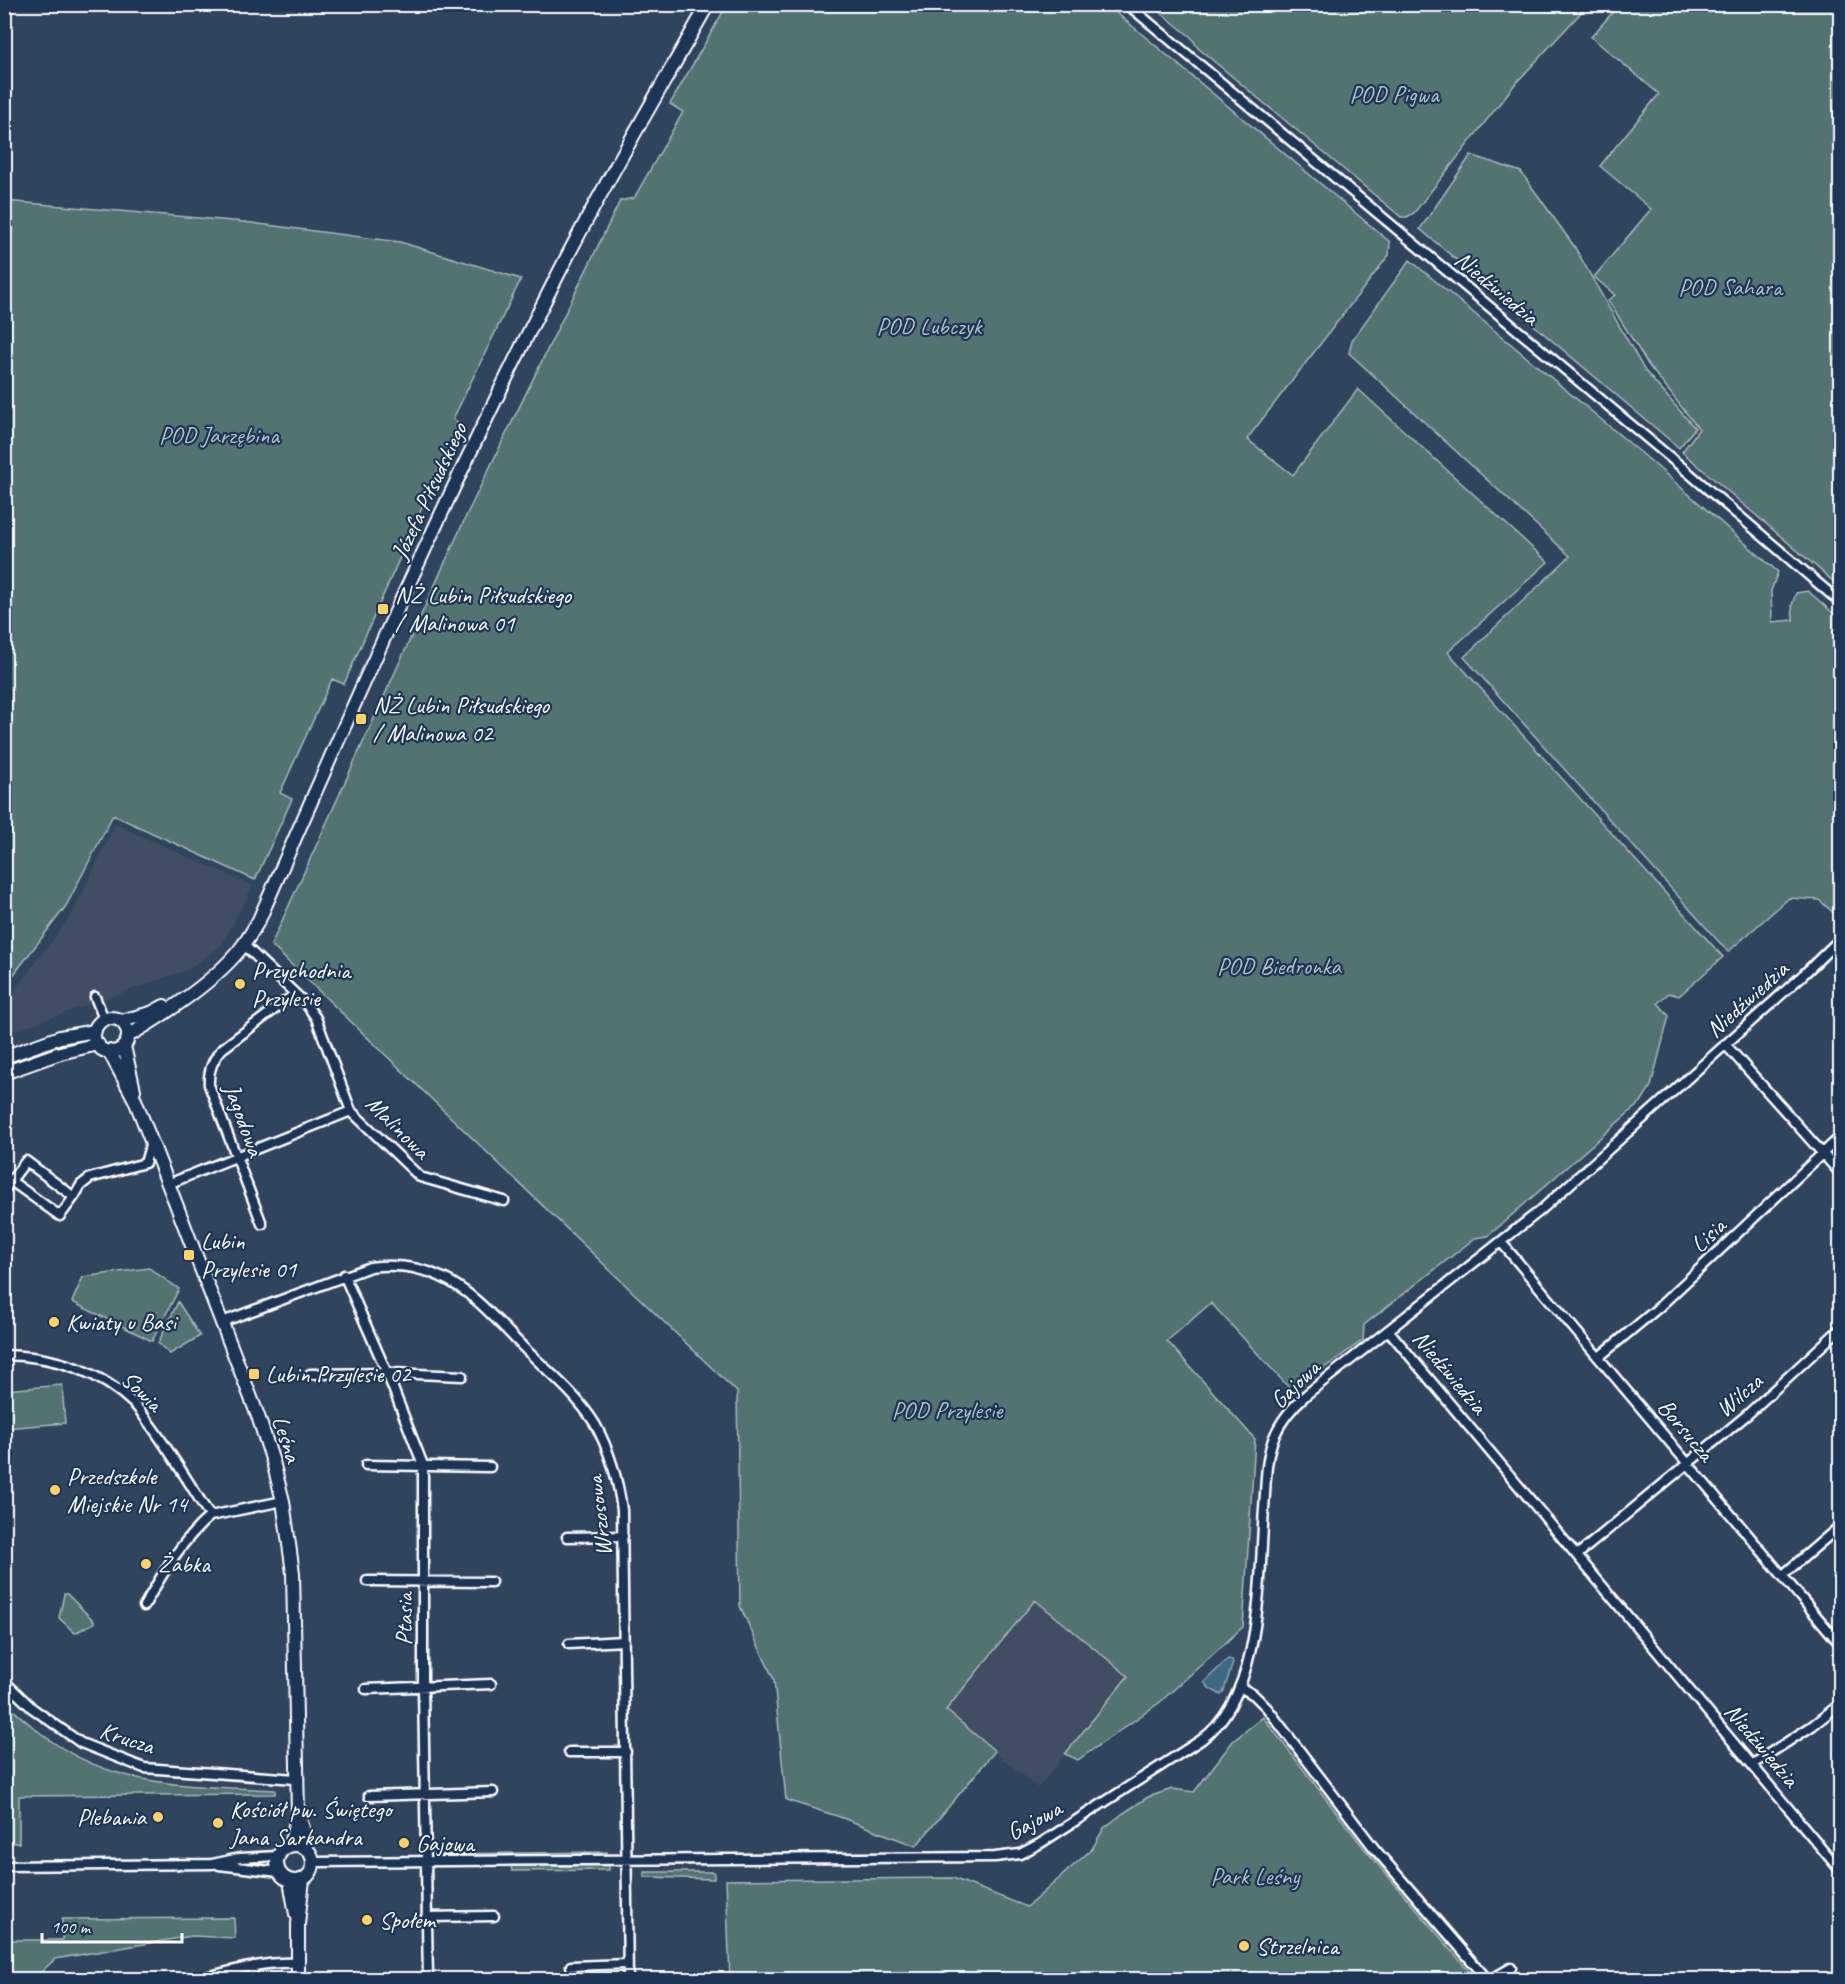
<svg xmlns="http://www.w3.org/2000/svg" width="1845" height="1984" font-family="Caveat,sans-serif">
  <rect width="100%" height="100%" fill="#31445e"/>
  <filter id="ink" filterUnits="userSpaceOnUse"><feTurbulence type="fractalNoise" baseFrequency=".0167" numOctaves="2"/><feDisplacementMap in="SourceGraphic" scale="12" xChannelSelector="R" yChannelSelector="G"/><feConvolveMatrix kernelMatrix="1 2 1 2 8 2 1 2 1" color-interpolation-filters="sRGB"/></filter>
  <g filter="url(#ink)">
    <path fill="#3f4e62" d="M115 824 253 886 221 946 187 970 10 1032 5 1030 4 1004 73 913Z
      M1035 1600 1128 1677 1038 1788 945 1711Z"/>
    <path fill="#537372" stroke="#a9b9b8" stroke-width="1.5" d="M1106 4 1390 242 1389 255 1247 439 1293 475 1358 389 1548 562 1448 652 1723 957 1679 996 1669 993 1658 1003 1669 1016 1651 1086 1641 1102 1488 1236 1475 1238 1364 1325 1363 1340 1292 1391 1211 1303 1167 1341 1255 1439 1243 1627 1159 1703 1078 1760 1065 1754 1128 1676 1035 1600 946 1710 995 1751 916 1846 840 1817 786 1800 774 1680 740 1606 737 1392 271 945 467 514 620 201 634 198 683 112 670 104 727 5Z
      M1620 4 1840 5V587L1682 452 1699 429 1649 366 1608 300 1615 295 1594 277 1651 209 1600 166 1659 94 1591 37Z
      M1151 5V4L1588 5 1515 84 1414 213 1407 217H1401L1198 48 1191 37Z
      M1471 155 1521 172 1574 246 1645 371 1695 428 1679 448 1420 229Z
      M5 201 244 222 400 242 521 279 453 419 459 424 344 684 332 679 280 793 292 799 255 880 113 815 66 906 5 986Z
      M1410 260 1645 456 1778 572 1771 591 1772 622 1793 620 1792 605 1796 593 1808 591 1840 619V912L1836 915 1819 900 1789 898 1728 952 1464 657 1570 556 1349 353 1352 340Z
      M149 1268 179 1289 152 1341 72 1302 83 1277Z
      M178 1302 200 1336 170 1354 158 1343Z
      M62 1385 65 1423 5 1428V1390Z
      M64 1594H67L94 1621V1623L75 1633 59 1618Z
      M5 1701C12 1710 22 1718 32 1726 104 1789 185 1785 275 1790V1794L19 1796V1843H5Z
      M1263 1717 1364 1848 1476 1979H730L726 1880 953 1878 1027 1907 1092 1849 1104 1828 1122 1814 1148 1797 1172 1789 1194 1792 1233 1741Z
      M607 1852V1855L440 1857V1854Z
      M609 1865V1870L512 1871 511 1866Z
      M645 1872H714V1879L645 1877Z
      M234 1918 235 1938 192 1936 55 1959 34 1979H5V1940H62V1919Z"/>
    <path fill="#3d6983" stroke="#8ba5b5" stroke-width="1.5" d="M1228 1659 1232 1660 1233 1663 1223 1693 1221 1695 1209 1688 1204 1682Z"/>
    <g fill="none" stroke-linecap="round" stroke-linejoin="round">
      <defs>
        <path id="street" d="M1127 4 1690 474 1840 602
          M244 945 306 1004 316 1018 351 1111 420 1177 504 1201
          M95 997 104 1019
          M1725 1044 1840 1173
          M168 1184 351 1111
          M4 1190 26 1161 74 1197 60 1216 11 1181
          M74 1197 81 1185 90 1178 145 1163 151 1142
          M262 1224 209 1085C208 1071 212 1060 222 1049L295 994
          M1501 1242 1840 1644
          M344 1275 387 1373 423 1465V1687L428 1980
          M222 1322 370 1267C395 1264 418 1266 441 1277 473 1291 499 1323 524 1348 548 1371 577 1395 595 1424 610 1451 618 1480 622 1510L628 1980
          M1389 1331 1840 1870
          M4 1355C54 1356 99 1370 135 1405 141 1411 146 1420 152 1427 173 1456 191 1486 210 1516L283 1501
          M1599 1357 1658 1308 1840 1137
          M310 1374 394 1373 462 1376
          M366 1465 490 1467
          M567 1537 623 1536
          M1577 1555 1748 1414 1840 1329
          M1783 1575 1840 1526
          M367 1581 491 1582
          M144 1606C163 1573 181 1541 210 1516
          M569 1644 624 1641
          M4 1681 32 1708 81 1743 144 1768 296 1779
          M1240 1687 1254 1695 1267 1708 1374 1848 1488 1980
          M366 1689 491 1684
          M569 1752H626
          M1753 1764 1812 1726 1840 1704
          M369 1796 493 1792
          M313 1862 995 1857 1020 1854 1041 1843 1201 1740C1263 1695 1259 1578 1264 1509 1266 1485 1265 1460 1274 1437 1281 1420 1293 1406 1307 1394L1541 1210 1804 974 1840 939
          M219 1865 279 1872
          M4 1866 212 1864 240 1858 278 1856
          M426 1917 494 1916
          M571 1966 628 1964
          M195 1980C228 1972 263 1961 297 1963
          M251 1980 254 1966
          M1490 1980 1511 1968"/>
        <path id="secondary" d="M94 1035a17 17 0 1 1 34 0a17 17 0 1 1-34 0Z
          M121 1021 151 1013 164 1006
          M128 1036C164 1015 220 978 244 944 250 936 254 928 259 920 357 696 456 472 568 255 612 170 661 88 708 4
          M124 1046 134 1090
          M109 1051 135 1100 176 1204 258 1416 273 1462 283 1501 293 1573 298 1813 290 1846
          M4 1057 60 1037 95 1031
          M4 1073 60 1053 98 1044
          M298 1814 303 1828 304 1848
          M277 1863a18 18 0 1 1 36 0a18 18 0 1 1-36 0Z
          M290 1881 296 1914
          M298 1980V1924L303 1879"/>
      </defs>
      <use href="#street" stroke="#fff" stroke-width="13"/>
      <use href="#secondary" stroke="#fff" stroke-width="16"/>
      <use href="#street" stroke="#1d3557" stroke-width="8"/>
      <use href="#secondary" stroke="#1d3557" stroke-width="12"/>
    </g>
  </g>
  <g fill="#ffd166" stroke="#1d3557" stroke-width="2">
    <rect x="377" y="603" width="12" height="12" rx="3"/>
    <rect x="355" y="713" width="12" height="12" rx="3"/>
    <circle cx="240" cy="984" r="6"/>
    <rect x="183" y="1249" width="12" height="12" rx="3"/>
    <circle cx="54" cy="1322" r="6"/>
    <rect x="248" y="1368" width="12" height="12" rx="3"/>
    <circle cx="55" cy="1490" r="6"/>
    <circle cx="146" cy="1564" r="6"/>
    <circle cx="158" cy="1817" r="6"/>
    <circle cx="218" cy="1823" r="6"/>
    <circle cx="404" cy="1843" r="6"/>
    <circle cx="367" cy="1920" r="6"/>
    <circle cx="1244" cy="1946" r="6"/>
  </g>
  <g text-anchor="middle" stroke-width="4.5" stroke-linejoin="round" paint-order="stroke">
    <g font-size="24" fill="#b2c0c0" stroke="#1d3557">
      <text x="1394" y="102">POD Pigwa</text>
      <text x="1730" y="295">POD Sahara</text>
      <text x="929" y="334">POD Lubczyk</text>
      <text x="219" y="443">POD Jarzębina</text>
      <text x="1279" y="974">POD Biedronka</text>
      <text x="947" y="1418">POD Przylesie</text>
      <text x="1255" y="1884">Park Leśny</text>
    </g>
    <g font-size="24" fill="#fff" stroke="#1d3557">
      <text transform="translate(1497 288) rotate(40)" y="8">Niedźwiedzia</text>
      <text transform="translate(429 491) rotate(-65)" y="8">Józefa Piłsudskiego</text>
      <text transform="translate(1747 999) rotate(-42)" y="8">Niedźwiedzia</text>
      <text transform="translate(244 1120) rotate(70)" y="8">Jagodowa</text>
      <text transform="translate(398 1127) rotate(45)" y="8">Malinowa</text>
      <text transform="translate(1708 1235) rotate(-43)" y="8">Lisia</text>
      <text transform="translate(1450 1372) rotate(50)" y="8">Niedźwiedzia</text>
      <text transform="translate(1295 1384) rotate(-44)" y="8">Gajowa</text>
      <text transform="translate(142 1391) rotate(44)" y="8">Sowia</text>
      <text transform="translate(1739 1395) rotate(-41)" y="8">Wilcza</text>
      <text transform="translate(1686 1430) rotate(50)" y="8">Borsucza</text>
      <text transform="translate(287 1439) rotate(72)" y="8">Leśna</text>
      <text transform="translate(599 1516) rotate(-97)" y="8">Wrzosowa</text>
      <text transform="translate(404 1619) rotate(-89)" y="8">Ptasia</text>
      <text transform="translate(127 1738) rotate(18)" y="8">Krucza</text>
      <text transform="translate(1762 1745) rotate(50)" y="8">Niedźwiedzia</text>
      <text transform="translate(1034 1820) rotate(-28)" y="8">Gajowa</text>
    </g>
    <g font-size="24" fill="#fff" stroke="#1d3557" text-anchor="start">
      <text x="395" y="603">NŻ Lubin Piłsudskiego<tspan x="395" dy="28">/ Malinowa 01</tspan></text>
      <text x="373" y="713">NŻ Lubin Piłsudskiego<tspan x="373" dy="28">/ Malinowa 02</tspan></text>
      <text x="252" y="978">Przychodnia<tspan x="252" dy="28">Przylesie</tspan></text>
      <text x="201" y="1249">Lubin<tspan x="201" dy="28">Przylesie 01</tspan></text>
      <text x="66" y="1330">Kwiaty u Basi</text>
      <text x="266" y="1382">Lubin Przylesie 02</text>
      <text x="67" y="1484">Przedszkole<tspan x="67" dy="28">Miejskie Nr 14</tspan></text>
      <text x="158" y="1572">Żabka</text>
      <text x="230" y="1817">Kościół pw. Świętego<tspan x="230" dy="28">Jana Sarkandra</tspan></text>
      <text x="146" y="1825" text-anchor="end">Plebania</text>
      <text x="416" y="1851">Gajowa</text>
      <text x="379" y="1928">Społem</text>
      <text x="1256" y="1954">Strzelnica</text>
    </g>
  </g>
  <rect width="1845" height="1984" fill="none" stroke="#1d3557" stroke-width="24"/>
  <rect x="12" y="12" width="1821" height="1960" fill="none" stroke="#fff" stroke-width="2" filter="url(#ink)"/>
  <path d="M42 1933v9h140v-9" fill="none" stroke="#ffffff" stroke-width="3"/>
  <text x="51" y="1933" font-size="18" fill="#ffffff" stroke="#1d3557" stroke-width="4.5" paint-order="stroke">100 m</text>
</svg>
